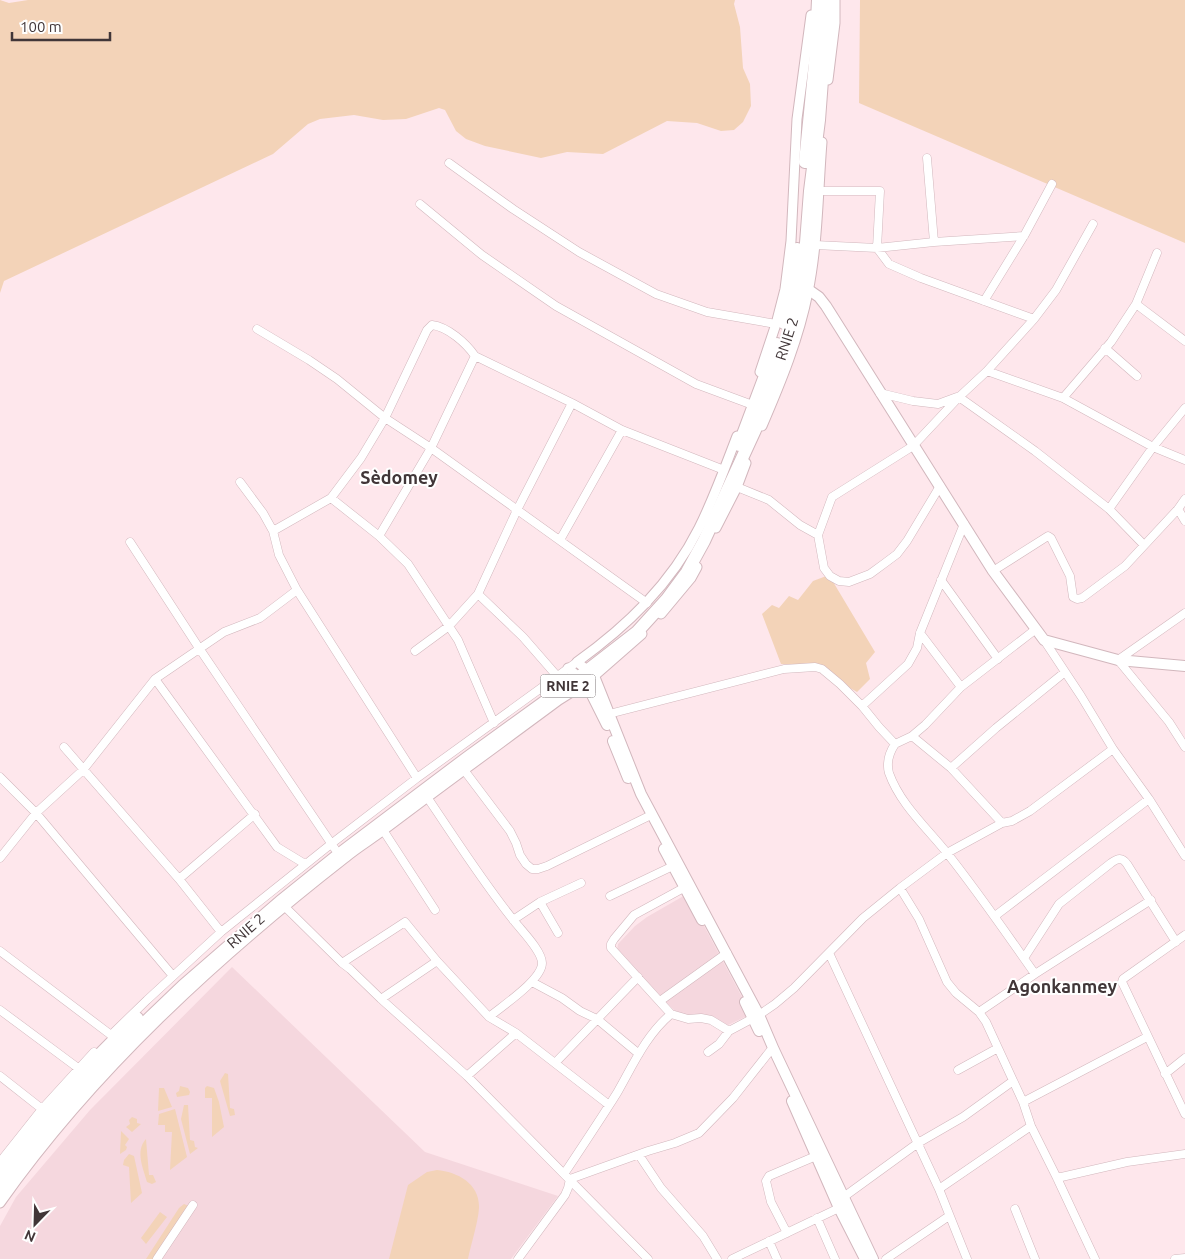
<svg xmlns="http://www.w3.org/2000/svg" width="1185" height="1259" font-family="Ubuntu,sans-serif">
  <rect width="100%" height="100%" fill="#fee7ec"/>
  <path fill="#f5d7de" d="M687 894 751 1014 726 1026 687 1017 676 1012 617 950 618 944 635 926 647 917Z
    M232 967 425 1152 558 1196 511 1259H0V1226L16 1197 90 1110Z"/>
  <path fill="#f3d3b8" d="M0 0 9 3 28 0H735L734 4 740 27 743 68 750 84 751 106 743 122 734 130 721 131 697 123 667 121 603 154 567 152 541 158 485 146 466 139 456 131 445 110 439 108 406 119 383 120 354 115 320 119 308 124 273 154 4 281 0 293Z
    M860 0H1185V243L859 103Z
    M829 575 875 652 866 663 870 679 857 692 843 684 822 667 781 664 762 614 772 605 779 608 789 596 798 600 813 581Z
    M225 1073 228 1074 230 1108 234 1109 235 1115 230 1116 220 1081Z
    M180 1086 188 1088 190 1092 189 1095 177 1097 176 1093 179 1091Z
    M207 1086 214 1088 219 1102 224 1127 212 1137V1098H205V1088Z
    M159 1088H164L172 1107 158 1111Z
    M184 1105H188L190 1140 194 1141 195 1147 198 1148 190 1154 181 1119Z
    M175 1109 187 1157 170 1170 172 1132H165V1125H158L159 1114Z
    M132 1117 137 1119V1123L141 1124 132 1132 126 1127 130 1124 129 1120Z
    M121 1131 129 1139 125 1145 127 1147 126 1150 120 1154Z
    M146 1139 149 1175H153L156 1182 152 1184 147 1182C143 1168 135 1151 146 1139Z
    M129 1154 134 1156 142 1193 131 1203 129 1167 123 1165 124 1160Z
    M437 1170C458 1172 480 1184 479 1208 478 1223 471 1244 468 1259H389L408 1185 427 1172Z
    M184 1204 189 1206 155 1259H146L179 1208Z
    M160 1212 167 1217 146 1244 141 1238Z"/>
  <g fill="none" stroke-linecap="round" stroke-linejoin="round">
    <defs>
      <path id="minor" d="M927 158 934 242
        M449 163 513 209 579 252 656 294 707 312 776 324
        M818 191H880L877 248 889 264 921 278 1034 319
        M420 204 482 255 556 306 696 384 750 404
        M815 245 877 248 934 242 1024 236
        M984 301 1024 236 1052 184
        M1136 304 1185 341
        M257 329 309 360 337 379 385 418 431 448 647 603
        M1105 348 1137 376
        M987 371 1063 398 1153 447 1185 460
        M880 393 913 401 938 404 957 397
        M959 397 1035 451 1109 509 1144 545
        M1063 398 1111 342 1136 304 1157 253
        M240 482 263 513 273 531 279 555 297 590 417 778
        M940 486 907 541 897 554 885 563 870 574 849 582 839 581 830 576 824 568 818 535 832 497 913 446 959 397 987 371 1034 319 1056 290 1093 224
        M737 487 769 500 800 525 818 535
        M331 498 379 536 408 564 458 640 494 723
        M1109 509 1153 447 1185 408
        M1178 509 1185 521
        M273 531 331 498 361 458 385 418 427 330 432 325C448 327 466 343 475 356L572 403 622 430 724 470
        M379 536 431 448 475 356
        M560 540 622 430
        M130 542 199 648 335 849
        M993 571 1048 536 1051 538 1070 576 1073 597 1077 599 1082 598 1125 566 1178 509 1185 499
        M941 580 998 659
        M478 594 523 637 557 676
        M1185 613 1118 660 1169 722 1185 747
        M920 633 961 687
        M1044 640 1081 696 1113 749 1149 799 1185 856
        M415 651 449 626 478 594 517 510 572 403
        M155 679 277 847 305 864
        M862 706 908 664 917 648 920 633 964 524
        M609 714 784 669 815 667 822 669 840 684 862 706 879 727 895 744
        M912 736 951 768 1002 823
        M64 747 179 879 221 932
        M951 768 996 728 1065 672
        M464 770 510 831 516 843 520 855 526 864 532 869H538L547 866 647 817
        M0 777 36 813 173 976
        M427 797C455 838 484 884 515 922 522 931 542 951 542 963 542 980 502 1006 489 1017
        M383 830 435 910
        M0 858 36 813 83 770 155 679 224 632 260 618 297 590
        M179 879 255 814
        M689 885 634 915 614 939 611 944V948L671 1014 688 1019 701 1018 711 1020 729 1031 759 1015 775 1004 794 988 863 918 900 888 947 853 1002 823 1012 821 1030 811 1113 749
        M900 888 919 919 947 982 956 993 979 1012 986 1022 1023 1102 1031 1126 1057 1178 1095 1259
        M610 896 673 866
        M540 902 581 883
        M281 903 342 963 350 969 381 999 467 1076 648 1259
        M995 916 1149 799
        M513 920 540 902 558 933
        M1185 935 1123 979 1122 982 1185 1114
        M0 951 111 1035
        M829 953 939 1189 967 1259
        M1024 958 1059 904 1111 863C1118 858 1122 857 1127 864L1176 942
        M342 963 405 922 437 961 489 1017 516 1033 609 1105
        M1035 974C1006 933 978 892 947 853 927 828 900 804 889 773 886 762 889 753 895 744L912 736 925 725 961 687 1036 629
        M532 982 562 998 580 1011 597 1019 639 1054
        M381 999 437 961
        M660 1001 727 953
        M0 1010 78 1068
        M979 1012 1035 974 1151 900
        M114 1032 147 1000 221 932 331 844 417 778 577 662
        M708 1052 719 1044 729 1031
        M555 1063 638 977
        M958 1070 998 1048
        M1165 1074 1185 1058
        M0 1076 42 1109
        M467 1076 516 1033
        M1023 1102 1147 1037
        M639 1155 661 1188 703 1236 717 1259
        M0 1162 42 1109 94 1052
        M564 1174C582 1147 600 1120 617 1093 633 1065 646 1035 671 1014
        M1057 1178 1127 1162 1185 1154
        M939 1189 1031 1126
        M1015 1209 1035 1259
        M817 1218 835 1259
        M787 1233 771 1202 766 1181 769 1176 816 1156
        M769 1241 777 1259
        M157 1259 193 1205
        M518 1259 565 1195 568 1188 570 1179 648 1151 675 1143 699 1133 733 1098 770 1051
        M732 1259 839 1208 845 1196 918 1143 963 1117 1013 1081
        M886 1259 949 1216
        M1175 1259 1185 1258"/>
      <path id="tertiary" d="M828 80 835 23V0
        M760 372 776 324 785 289 791 241 797 119 811 15
        M762 426C781 382 799 338 808 292 818 243 818 192 822 142
        M716 528 737 487 746 463
        M661 614 691 578 697 567
        M568 668 582 680
        M592 674 577 662C627 626 671 584 699 528 714 498 725 467 737 436
        M0 1203C94 1070 217 958 345 858 358 847 372 839 385 829 443 785 501 743 559 700L586 683 642 634"/>
      <path id="secondary" d="M809 290 819 297 826 306 993 571 1044 640 1118 660 1185 666
        M594 676 641 794 759 1015 774 1050 873 1259
        M586 683 607 725
        M613 741 628 778
        M664 849 702 920
        M745 1002 759 1031
        M792 1101 839 1208 865 1259"/>
      <path id="trunk" d="M805 162 815 63 818 0
        M784 323 791 289 797 249
        M739 445 777 344
        M0 1175C41 1119 86 1065 137 1018
        M0 1190 50 1124 86 1084 134 1033 183 986 280 902 341 853 467 758 579 677 637 632 667 599 687 572 704 541 755 430 791 328 801 289 806 243 810 191 819 120 828 0"/>
    </defs>
    <use href="#minor" stroke="#d2b7bd" stroke-width="9"/>
    <use href="#tertiary" stroke="#d2b7bd" stroke-width="11"/>
    <use href="#secondary" stroke="#d2b7bd" stroke-width="12"/>
    <use href="#trunk" stroke="#d2b7bd" stroke-width="14"/>
    <use href="#minor" stroke="#fff" stroke-width="8"/>
    <use href="#tertiary" stroke="#fff" stroke-width="9"/>
    <use href="#secondary" stroke="#fff" stroke-width="10"/>
    <use href="#trunk" stroke="#fff" stroke-width="12"/>
  </g>
  <g text-anchor="middle" stroke-width="4" stroke-linejoin="round" paint-order="stroke">
    <rect fill="#fff" stroke="#7a7274" stroke-width="1" x="540.5" y="674.5" width="55" height="23" rx="4"/>
    <g font-size="14" font-weight="bold" fill="#413638">
      <text x="568" y="691">RNIE 2</text>
    </g>
    <g font-size="15" fill="#413638" stroke="#fff">
      <text transform="translate(787 339) rotate(-72)" y="5">RNIE 2</text>
      <text transform="translate(246 931) rotate(-41)" y="5">RNIE 2</text>
    </g>
    <g font-size="18" font-weight="bold" fill="#413638" stroke="#fff">
      <text x="399" y="484">Sèdomey</text>
      <text x="1062" y="993">Agonkanmey</text>
    </g>
  </g>
  <g transform="translate(35 1224) rotate(203)" stroke="#ffffff" stroke-width="4" paint-order="stroke">
  <path d="M0-4L9 19L0 12L-9 19Z" fill="#413638"/>
  <text y="-8" font-size="14" font-weight="bold" text-anchor="middle" fill="#413638">N</text>
  </g>
  <path d="M12 32v8h98v-8" fill="none" stroke="#413638" stroke-width="2.5"/>
  <text x="20" y="32" font-size="15" fill="#413638" stroke="#ffffff" stroke-width="4" paint-order="stroke">100 m</text>
</svg>
